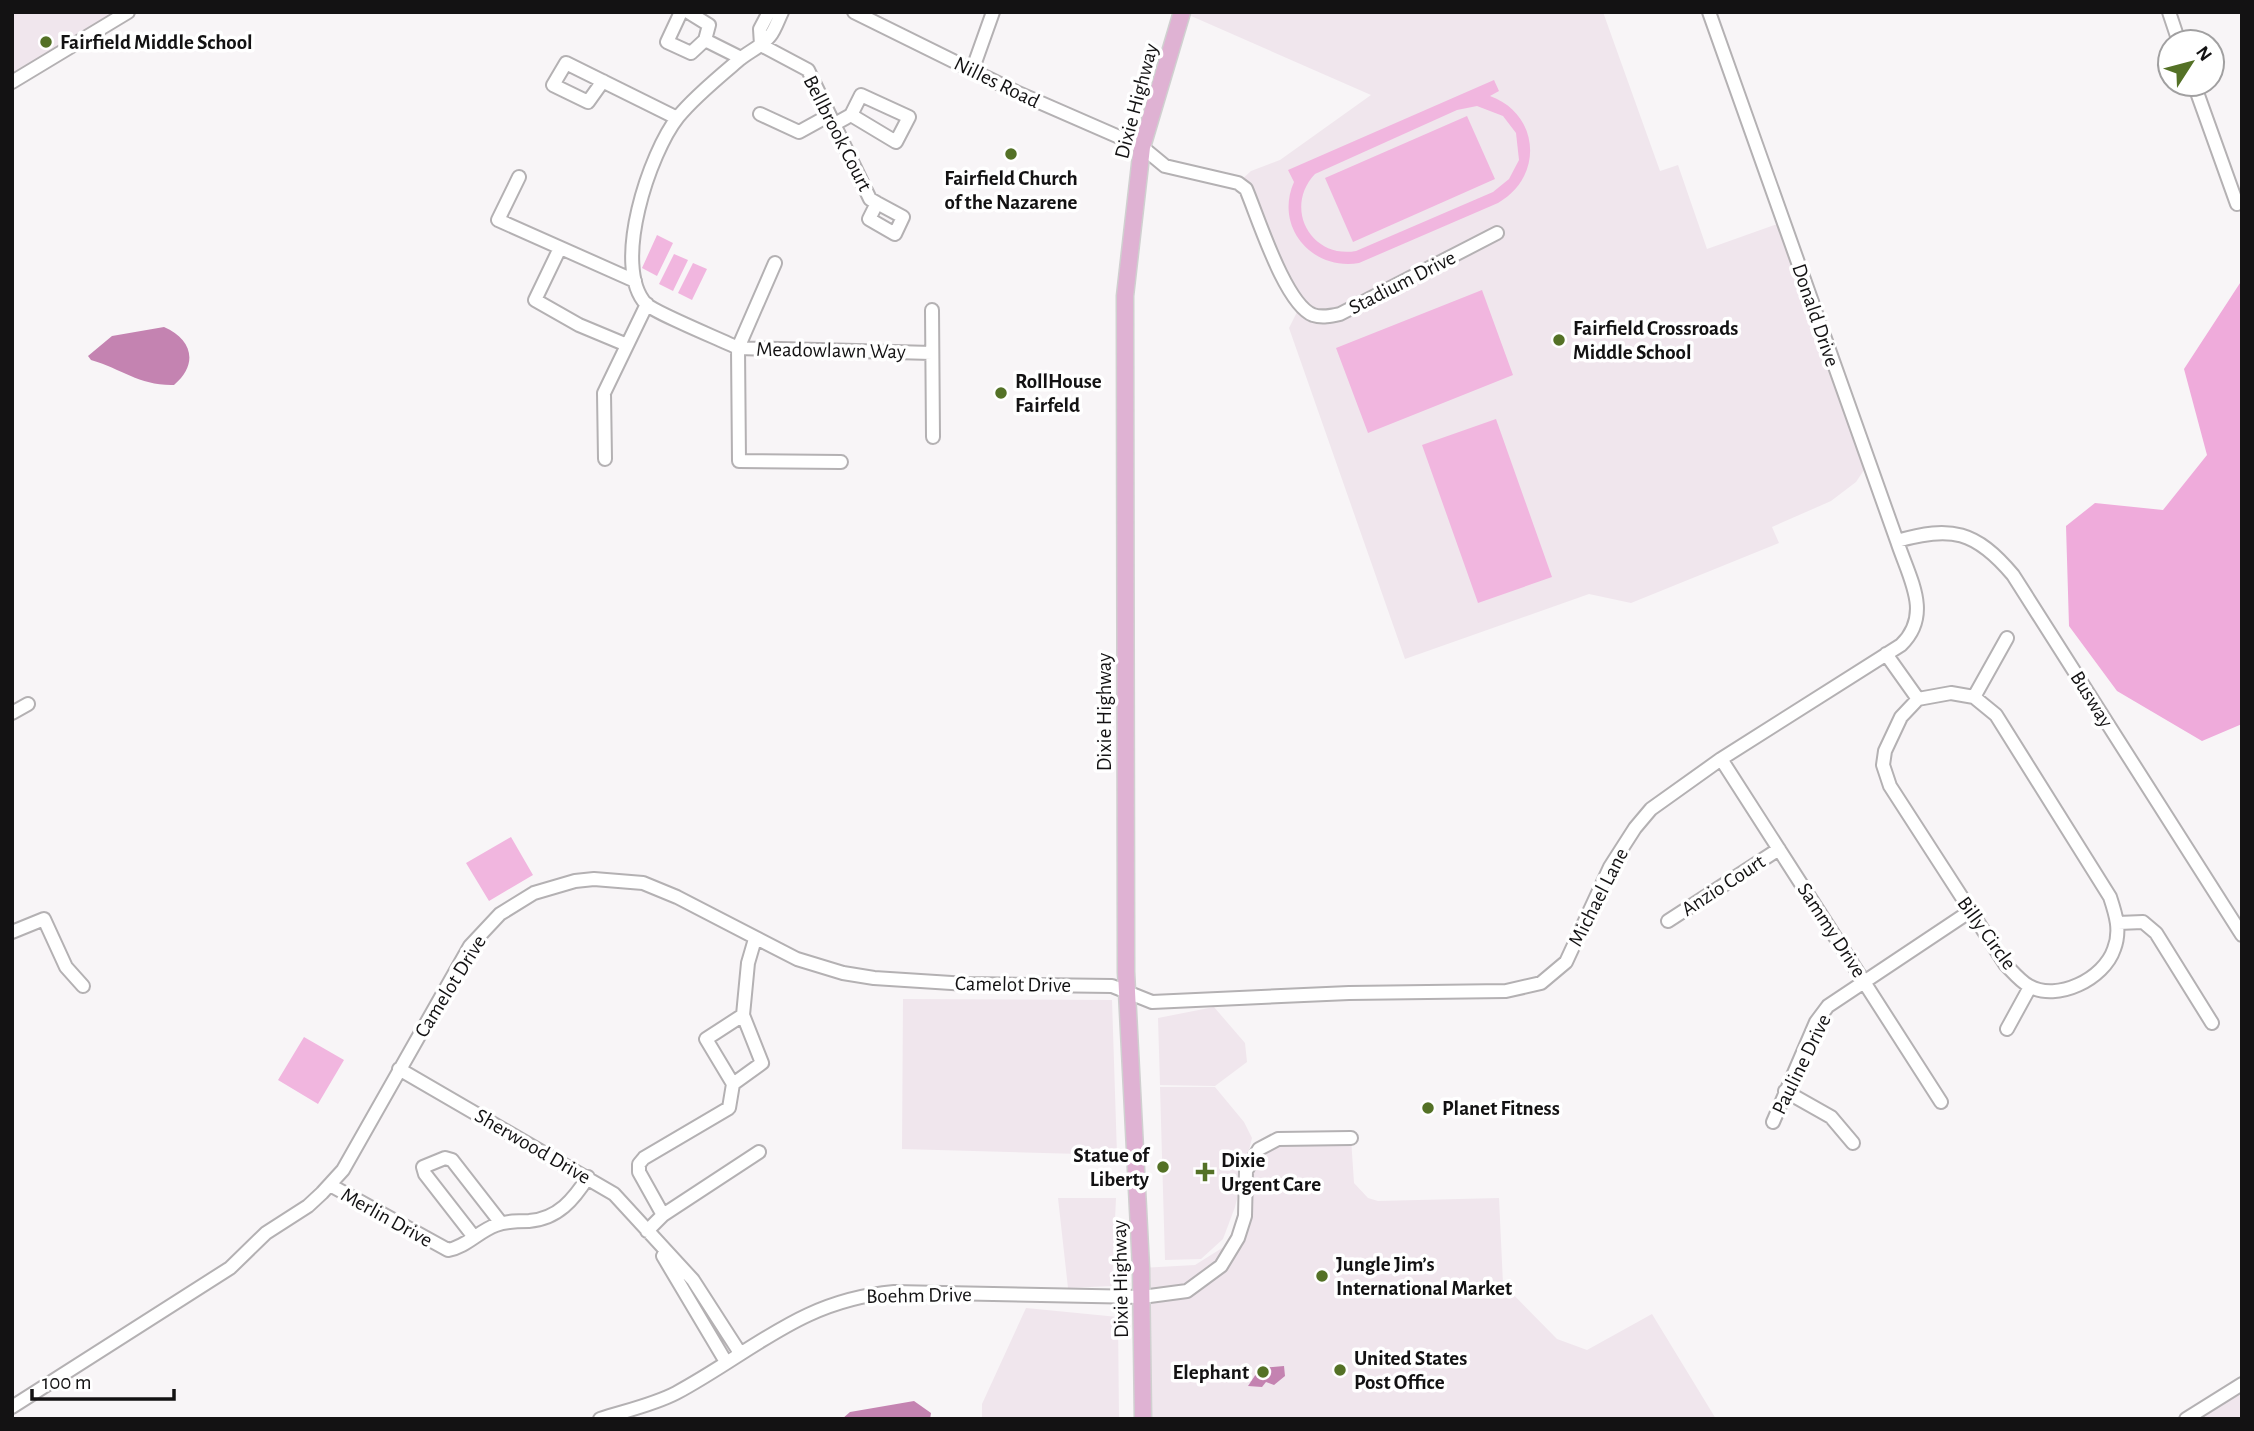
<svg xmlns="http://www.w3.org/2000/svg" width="2254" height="1431" font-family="'Alegreya Sans',sans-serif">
  <rect width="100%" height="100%" fill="#f8f5f7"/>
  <path fill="#f0e6ed" d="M12 12H128L12 82Z
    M1182 12H1603L1660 171 1678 165 1707 249 1783 222 1868 464 1856 482 1831 501 1772 527 1779 543 1631 603 1589 594 1405 659 1289 328 1300 306 1238 183 1251 171 1280 160 1371 95Z
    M903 999 1112 1000 1117 1155 902 1149Z
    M1214 1007 1245 1043 1247 1062 1215 1086 1160 1085 1158 1018Z
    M1160 1087H1215L1244 1122 1252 1138 1235 1207 1223 1239 1201 1259 1165 1260Z
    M1351 1138 1354 1183 1368 1198 1378 1201 1499 1198 1503 1284 1557 1339 1587 1350 1652 1314 1716 1419H1143L1141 1268 1195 1265 1238 1238 1246 1171 1267 1143Z
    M1058 1198H1116L1112 1286 1068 1288Z
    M1026 1308 1118 1317 1119 1419H982V1404Z
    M2242 1384V1419H2186Z"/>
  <path fill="#f1b6df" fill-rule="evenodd" d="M1494 80 1499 91 1490 96C1540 114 1544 177 1498 203L1359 263C1312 271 1274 227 1294 182L1288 170ZM1477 106 1503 116 1516 133 1519 160 1509 179 1493 192 1356 251C1311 259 1283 208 1315 174L1457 110Z
    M1467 116 1495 179 1353 242 1325 178Z
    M657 235 673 243 657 276 642 268Z
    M674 254 688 260 673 291 659 284Z
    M693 263 707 269 692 300 678 293Z
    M1482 290 1513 375 1368 433 1336 348Z
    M1496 419 1552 577 1478 603 1422 445Z
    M511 837 533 875 489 901 466 863Z
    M304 1037 344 1060 318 1104 278 1080Z"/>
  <path fill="#efabdb" d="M2242 280V724L2202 741 2117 691 2069 626 2066 526 2095 503 2163 510 2207 455 2184 369Z"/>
  <path fill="#c483b1" d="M164 327C192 339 199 364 174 385 140 386 122 369 91 360L88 356 112 336Z
    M1284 1366 1285 1376 1274 1385 1266 1382 1262 1387 1248 1386 1260 1368Z
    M914 1401 931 1413 930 1419H842L850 1412Z"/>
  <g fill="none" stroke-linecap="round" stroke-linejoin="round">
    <defs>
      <path id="minor" d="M681 12 667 42 691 53 705 40 709 25 688 12
        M782 12C778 20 775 30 770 36 762 46 750 51 740 59 720 76 694 97 678 117 650 152 611 266 646 304 655 313 722 340 738 348L739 461 841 462
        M854 12 1016 92 1142 147 1165 166 1238 183 1246 189C1258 217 1285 304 1313 315 1322 318 1331 316 1340 314L1497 233
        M2169 12 2179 42
        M705 40 741 58
        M761 45 808 70 870 199 877 203 869 219 895 234 903 217 877 203
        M761 45 760 29 769 12
        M972 71 993 12
        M603 81 588 102 553 85 566 63 677 118
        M12 82 128 12
        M2194 84 2237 204
        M760 114 799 132 828 116
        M833 125 851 115 861 95 909 117 896 142 851 115
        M519 177 498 220 635 281
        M560 248 535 300 579 325 627 345
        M775 263 738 348 932 353
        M932 310 933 437
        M605 459 604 393 647 304
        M1897 541C1951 525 1976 531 2013 575L2242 935
        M1886 654 1918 699
        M1951 693 1974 697 1996 715 2110 897C2116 915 2121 931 2114 949 2104 979 2057 1002 2029 986 2020 981 2012 971 2005 964L1890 786 1883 765 1885 751 1901 717 1918 699Z
        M1974 697 2007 638
        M12 713 28 704
        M1721 759 1941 1102
        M1668 921 1779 849
        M2118 923 2143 922 2156 933 2212 1023
        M12 932 44 919 66 967 83 986
        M743 1015 748 963 755 939
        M2007 1029 2030 987
        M399 1069 614 1194 693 1280 740 1353
        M1785 1091 1831 1117 1853 1143
        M1773 1122 1816 1022 1828 1006 1969 912
        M330 1185 448 1250C466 1247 479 1231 496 1225 507 1221 518 1221 529 1221 558 1219 574 1199 588 1177
        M663 1215 639 1172V1164L644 1158 729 1108 733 1084 706 1039 743 1015 762 1063 733 1084
        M647 1231 663 1215 759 1152
        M474 1237 425 1174 423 1167 445 1158 452 1160 501 1223
        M663 1256 726 1362
        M12 1407 230 1268 266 1233 308 1206 322 1193 343 1170 470 946 500 914 534 893 575 881 594 879 643 883 677 897 797 959 843 973 874 978 967 984 1112 986 1152 1002 1349 993 1506 991 1541 983 1566 962 1610 867 1635 828 1651 809 1721 759 1901 645C1933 614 1909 578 1897 541L1709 12
        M600 1419C624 1411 653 1405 676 1393 754 1351 801 1300 894 1292L1142 1297 1187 1291 1221 1266 1238 1238 1245 1216 1246 1171 1259 1149 1278 1139 1351 1138
        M2186 1419 2242 1384"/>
      <path id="major" d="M1143 1419 1141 1268 1126 972 1125 296 1142 147 1182 12"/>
    </defs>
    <use href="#minor" stroke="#b4b1b3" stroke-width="16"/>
    <use href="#major" stroke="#d0d0d0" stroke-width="19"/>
    <use href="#minor" stroke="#fff" stroke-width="12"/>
    <use href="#major" stroke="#dfb2d3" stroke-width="16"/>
  </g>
  <g fill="#547126" stroke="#fff" stroke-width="2.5">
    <circle cx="46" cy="42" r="7"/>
    <circle cx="1011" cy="154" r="7"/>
    <circle cx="1559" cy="340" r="7"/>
    <circle cx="1001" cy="393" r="7"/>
    <circle cx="1428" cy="1108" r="7"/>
    <circle cx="1163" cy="1167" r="7"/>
    <path d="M1201.5 1161.5h7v7h7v7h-7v7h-7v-7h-7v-7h7z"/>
    <circle cx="1322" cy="1276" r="7"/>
    <circle cx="1340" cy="1370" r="7"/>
    <circle cx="1263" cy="1372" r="7"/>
  </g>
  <g text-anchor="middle" stroke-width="7" stroke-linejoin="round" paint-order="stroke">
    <g font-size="21" font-weight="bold" fill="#131213" stroke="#fff" text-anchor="start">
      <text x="60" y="49">Fairfield Middle School</text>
      <text x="1011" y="185" text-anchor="middle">Fairfield Church<tspan x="1011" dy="24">of the Nazarene</tspan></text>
      <text x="1573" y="335">Fairfield Crossroads<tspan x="1573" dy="24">Middle School</tspan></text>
      <text x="1015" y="388">RollHouse<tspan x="1015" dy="24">Fairfeld</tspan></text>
      <text x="1442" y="1115">Planet Fitness</text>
      <text x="1149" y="1162" text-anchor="end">Statue of<tspan x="1149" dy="24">Liberty</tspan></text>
      <text x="1221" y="1167">Dixie<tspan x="1221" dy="24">Urgent Care</tspan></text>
      <text x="1336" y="1271">Jungle Jim’s<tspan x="1336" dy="24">International Market</tspan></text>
      <text x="1354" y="1365">United States<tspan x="1354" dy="24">Post Office</tspan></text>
      <text x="1249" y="1379" text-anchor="end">Elephant</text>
    </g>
    <g font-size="21" fill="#131213" stroke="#fff">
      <text transform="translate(997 82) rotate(26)" y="7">Nilles Road</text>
      <text transform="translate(1136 101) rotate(-75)" y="7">Dixie Highway</text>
      <text transform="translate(838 133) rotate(63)" y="7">Bellbrook Court</text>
      <text transform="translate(1402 282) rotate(-27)" y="7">Stadium Drive</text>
      <text transform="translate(1816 315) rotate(71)" y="7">Donald Drive</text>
      <text transform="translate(831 350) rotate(1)" y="7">Meadowlawn Way</text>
      <text transform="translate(2092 699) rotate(58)" y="7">Busway</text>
      <text transform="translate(1104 712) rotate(-90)" y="7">Dixie Highway</text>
      <text transform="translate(1723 885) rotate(-33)" y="7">Anzio Court</text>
      <text transform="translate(1598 897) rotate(-63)" y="7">Michael Lane</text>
      <text transform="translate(1832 930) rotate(57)" y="7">Sammy Drive</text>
      <text transform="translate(1987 933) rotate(54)" y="7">Billy Circle</text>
      <text transform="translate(1013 984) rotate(1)" y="7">Camelot Drive</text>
      <text transform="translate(450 986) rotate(-58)" y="7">Camelot Drive</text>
      <text transform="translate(1801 1064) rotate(-64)" y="7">Pauline Drive</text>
      <text transform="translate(533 1146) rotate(30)" y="7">Sherwood Drive</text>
      <text transform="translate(387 1217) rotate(29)" y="7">Merlin Drive</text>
      <text transform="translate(1120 1279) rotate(-91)" y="7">Dixie Highway</text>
      <text transform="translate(919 1295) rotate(-1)" y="7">Boehm Drive</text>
    </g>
  </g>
  <rect width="2254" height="1431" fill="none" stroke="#131213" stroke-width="28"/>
  <g transform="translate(2191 63) rotate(54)"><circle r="33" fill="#ffffff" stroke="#a1a0a1" stroke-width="2"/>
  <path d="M0-5L12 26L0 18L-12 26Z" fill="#547126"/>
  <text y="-10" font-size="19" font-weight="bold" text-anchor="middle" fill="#131213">N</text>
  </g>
  <path d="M32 1389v10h142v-10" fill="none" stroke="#131213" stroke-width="3.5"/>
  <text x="42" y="1389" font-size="21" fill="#131213" stroke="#ffffff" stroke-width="5" paint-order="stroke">100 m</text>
</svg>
